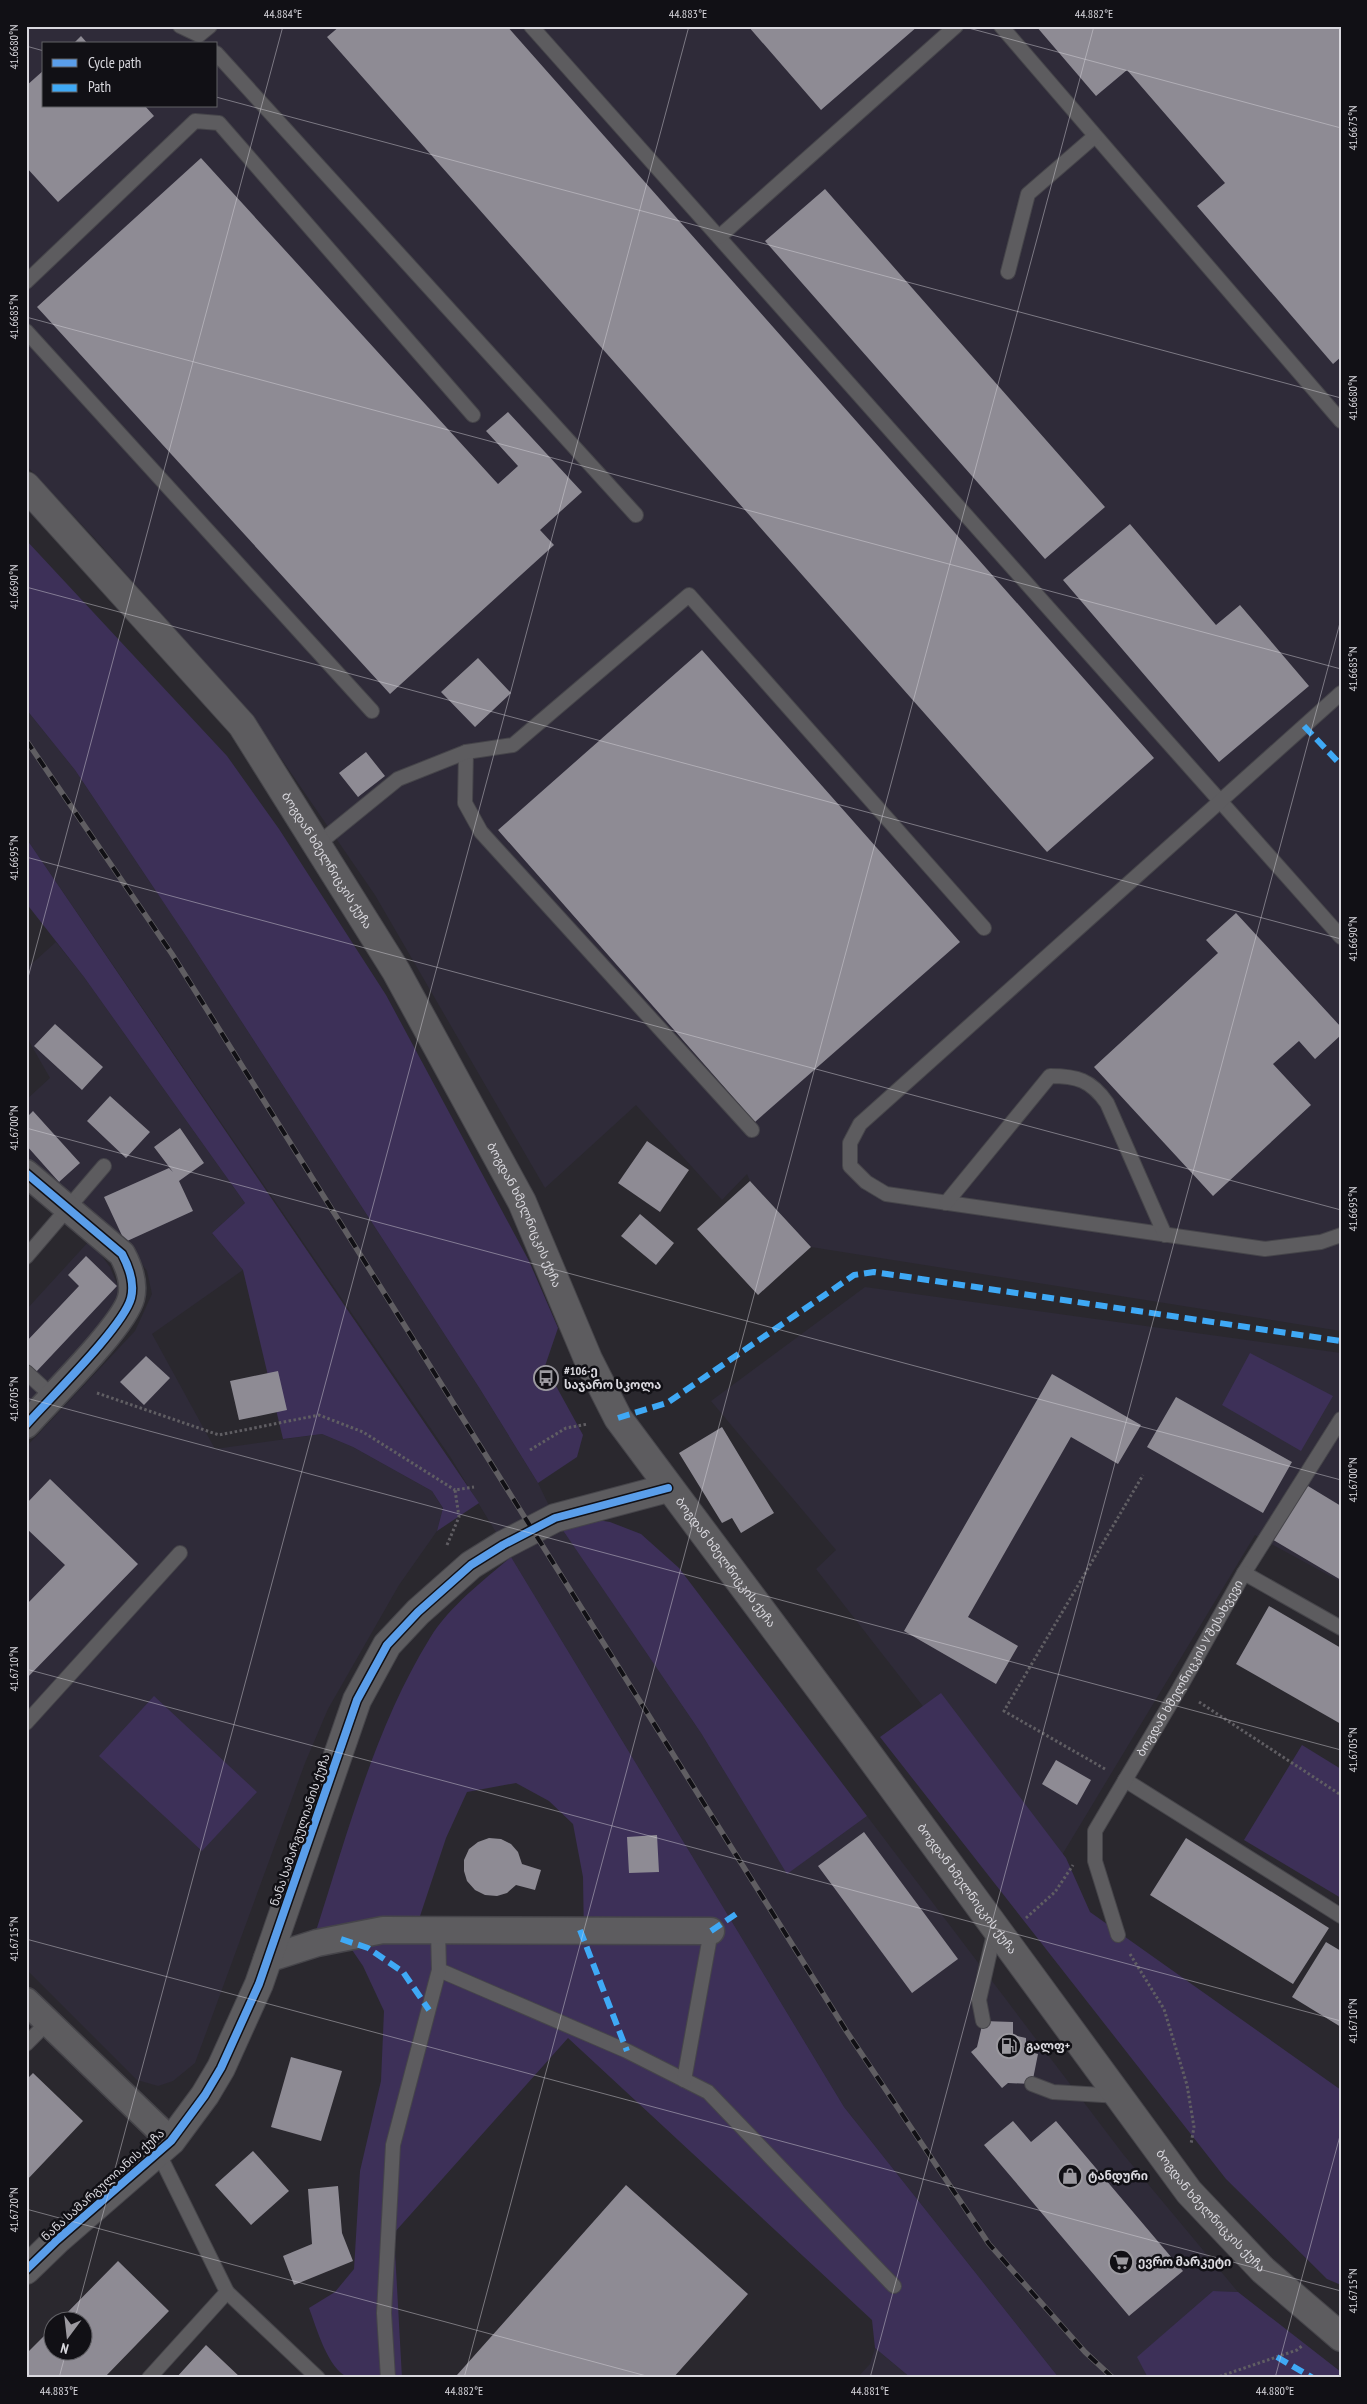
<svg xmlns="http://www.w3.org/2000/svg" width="1367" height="2404" font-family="'PT Sans Narrow','Noto Sans Georgian',sans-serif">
  <rect width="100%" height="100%" fill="#2a282e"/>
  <path fill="#2f2b39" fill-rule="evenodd" d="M26 26H1341V1331L811 1247 750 1181 747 1174 722 1200 636 1105 545 1188 375 895 256 722 97 541 26 465ZM44 44H216V106H44Z
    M26 709 75 770 188 939 480 1389 538 1483 555 1518 701 1733 787 1873 867 1816 1123 2154 1238 2292 1213 2291 1138 2357 1148 2378H1059L844 2107 451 1458 26 838Z
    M56 942 84 977 245 1203 212 1233 243 1270 152 1334 215 1449 322 1434 353 1447 432 1491 443 1508 437 1531 399 1585 328 1709 305 1763 195 2063 173 2081 158 2086 137 2080 26 1969V1447L135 1331 152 1294 147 1271 133 1252 26 1160V1100L50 1078 26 1036V969Z
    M90 1240 110 1267 119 1289V1305L26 1409V1310Z
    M865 1287 1341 1353V1582L1255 1535 1062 1855 1014 1823 816 1569 836 1550 711 1401Z
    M875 2348 911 2378H857L870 2364Z"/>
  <path fill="#3d3058" d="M26 540 227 756 279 829 386 995 529 1261 558 1328 545 1366 583 1435 577 1457 538 1483 480 1389 188 939 75 770 26 709Z
    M26 838 479 1503 437 1531 443 1508 432 1491 353 1447 322 1434 283 1439 243 1270 212 1233 245 1203 84 977 26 903Z
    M1250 1353 1333 1396 1301 1451 1222 1405Z
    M579 1517 610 1522 641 1534 679 1568 867 1816 787 1874 701 1733 560 1526Z
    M511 1557 844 2107 1059 2378H911L875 2348 872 2320 568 2038 394 2233 402 2378C391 2378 357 2381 348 2377 328 2370 316 2326 309 2308L335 2292 354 2269 360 2171 381 2081 384 2011 363 1966 348 1944 396 1936 584 1939 583 1877 573 1824 549 1801 516 1783 467 1792 446 1838 419 1919 316 1931C348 1832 375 1727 430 1638 450 1606 483 1581 511 1557Z
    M941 1693 1066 1858 1090 1912 1341 2090V2285L1327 2279 1226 2179 880 1737Z
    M154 1696 257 1792 202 1851 99 1756Z
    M1302 1745 1341 1769V1898L1244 1840Z
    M1213 2291 1238 2292 1341 2372V2378H1148L1137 2357Z"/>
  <path fill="#8e8b94" d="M340 26H507L1154 758 1047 852 327 37Z
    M748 26H918L821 110Z
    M1036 26H1341V357L1333 364 1197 206 1225 183 1127 70 1096 96Z
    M81 36 88 44H73Z
    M44 70V106H145L154 116 58 202 26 167V86Z
    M201 158 498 484 518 466 486 431 508 412 582 492 540 530 554 545 390 694 37 307Z
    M825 189 1105 507 1045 559 765 241Z
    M1130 524 1216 625 1240 605 1309 686 1219 762 1063 580Z
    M702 650 960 942 755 1122 498 830Z
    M478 658 511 693 475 727 441 692Z
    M366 752 385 776 358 797 339 773Z
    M1236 913 1341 1027V1035L1315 1059 1299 1041 1273 1064 1311 1105 1213 1196 1094 1067 1218 953 1206 940Z
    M55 1024 103 1067 82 1090 34 1046Z
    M110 1096 150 1132 126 1158 87 1121Z
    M33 1111 80 1163 59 1182 26 1145V1118Z
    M180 1128 204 1163 179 1181 193 1211 125 1242 104 1197 169 1168 173 1172 154 1147Z
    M647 1141 689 1170 660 1212 618 1183Z
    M750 1181 811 1247 758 1295 697 1229Z
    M640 1214 674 1243 656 1265 621 1236Z
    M86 1256 117 1286 36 1372 26 1363V1342L79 1286 68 1275Z
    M146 1356 170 1378 144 1405 120 1382Z
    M278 1371 287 1410 239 1420 230 1381Z
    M1052 1374 1141 1425 1118 1464 1071 1437 968 1617 1018 1646 996 1684 904 1631Z
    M1176 1397 1292 1462 1263 1513 1147 1447Z
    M722 1427 774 1513 741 1533 732 1518 722 1523 679 1453Z
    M50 1479 138 1564 26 1679V1605L65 1565 26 1528V1504Z
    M1303 1483 1341 1506V1580L1270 1538Z
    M1269 1606 1341 1648V1724L1236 1664Z
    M1056 1760 1091 1780 1077 1805 1042 1784Z
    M864 1832 958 1959 912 1993 818 1866Z
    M657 1835 659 1872 629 1873 627 1837Z
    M489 1838 501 1839 511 1844 518 1852 522 1864 541 1870 535 1890 516 1885 507 1893 497 1896 485 1895 475 1890 467 1881 464 1871V1860L469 1849 478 1842Z
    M1186 1838 1329 1928 1293 1984 1150 1895Z
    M1326 1942 1341 1951V2027L1292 1997Z
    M983 2021 1013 2022V2035L1026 2038V2051L1038 2054 1032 2084 1008 2083 1002 2088 971 2052 977 2047Z
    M291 2057 342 2071 321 2141 271 2127Z
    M33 2073 83 2121 26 2181V2080Z
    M1013 2121 1031 2142 1056 2121 1183 2271 1129 2316 984 2145Z
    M253 2151 289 2191 251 2225 215 2185Z
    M626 2185 748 2294 673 2378H461L457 2375Z
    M338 2186 342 2233 353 2261 294 2285 283 2256 312 2244 308 2189Z
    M118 2261 169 2311 104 2378H26V2354L52 2328V2352H82V2322H58Z
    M206 2345 241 2378H176Z"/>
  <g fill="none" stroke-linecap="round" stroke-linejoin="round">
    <defs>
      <g id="service">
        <path d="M180 26 199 35 210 26"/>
        <path d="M531 26 1341 937"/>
        <path d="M1001 26 1341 421"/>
        <path d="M216 53 636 515"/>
        <path d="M719 237 956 26"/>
        <path d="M1008 272 1028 194 1095 136"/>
        <path d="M26 282 195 121 219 123 473 415"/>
        <path d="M26 331 372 711"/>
        <path d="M1341 693 860 1124 850 1143V1166L866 1182 886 1194 1265 1249 1321 1242 1341 1235"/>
        <path d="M466 752 465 803 481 832 752 1130"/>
        <path d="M318 844 398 779 466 752 513 745 689 595 984 928"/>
        <path d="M946 1203 1050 1076C1077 1076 1091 1080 1107 1103L1165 1235"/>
        <path d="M26 1257 104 1166"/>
        <path d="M26 1372 52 1396"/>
        <path d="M1244 1573 1341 1419"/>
        <path d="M26 1723 180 1553"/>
        <path d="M1125 1780 1341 1916"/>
        <path id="s1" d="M1118 1935 1095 1861V1831L1179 1689 1244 1573 1341 1628"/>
        <path d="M439 1970 627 2051 708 2092 894 2286"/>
        <path d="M983 2021 979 2000 995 1929"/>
        <path d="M26 2044 48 2022"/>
        <path d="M684 2080 711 1931"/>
        <path d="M1032 2084 1053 2092 1119 2096"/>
        <path d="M227 2292 318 2378"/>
        <path d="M149 2378 227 2292 158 2152"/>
        <path d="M388 2378 384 2313 393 2145 439 1970 438 1930"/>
      </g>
      <path id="minor" d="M26 1173 122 1254C129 1267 135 1282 131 1298 124 1326 49 1399 26 1425
        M267 1959 317 1943 383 1930 711 1931
        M26 2001 171 2141"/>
      <path id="tertiary" d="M26 2270 57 2240 171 2141 205 2095 221 2068 259 1984 357 1700 387 1645 418 1612 471 1565 503 1545 555 1518 668 1488"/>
      <g id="secondary">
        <path id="s2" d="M26 486 242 725 396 971 522 1202 588 1359 618 1418 855 1736 1189 2192 1263 2270 1341 2337"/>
      </g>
    </defs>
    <use href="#service" stroke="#46454a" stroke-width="16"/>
    <use href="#minor" stroke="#46454a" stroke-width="29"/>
    <use href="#tertiary" stroke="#46454a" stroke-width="30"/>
    <use href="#secondary" stroke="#46454a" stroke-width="30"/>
    <path stroke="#605e63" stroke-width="3" stroke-dasharray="2.5 2.5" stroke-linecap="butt" d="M97 1393 219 1435 319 1415 363 1432 455 1490
      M530 1450 566 1428 588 1424
      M447 1545 459 1517 455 1490 474 1487
      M1199 1702 1341 1795
      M1105 1769 1004 1711 1143 1475
      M1026 1918 1055 1892 1073 1865
      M1130 1954 1164 2009 1187 2085 1194 2127 1191 2144
      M1215 2378 1297 2350 1303 2345"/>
    <use href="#service" stroke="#5d5c5f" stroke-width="14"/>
    <use href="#minor" stroke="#5d5c5f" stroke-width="26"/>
    <use href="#tertiary" stroke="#5d5c5f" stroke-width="28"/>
    <use href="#secondary" stroke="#5d5c5f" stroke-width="28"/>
    <defs>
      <path id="rail" d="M26 740 172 954 847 2032 989 2244 1085 2352 1113 2378"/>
    </defs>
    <use href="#rail" stroke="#605e62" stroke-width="5.5"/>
    <use href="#rail" stroke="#111015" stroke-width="4" stroke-dasharray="11" stroke-linecap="butt"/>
    <path stroke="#3fa9f5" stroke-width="6" stroke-dasharray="12 6" stroke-linecap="butt" d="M1304 726 1341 765
      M618 1418 667 1403 854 1275 874 1272 1341 1341
      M580 1930 627 2051
      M711 1931 736 1914
      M341 1939 368 1948 403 1972 429 2010
      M1277 2357 1313 2378"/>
    <defs>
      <path id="cycleway" d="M26 1173 122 1254C129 1267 135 1282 131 1298 124 1326 49 1399 26 1425
        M26 2270 57 2240 171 2141 205 2095 221 2068 259 1984 357 1700 387 1645 418 1612 471 1565 503 1545 555 1518 668 1488"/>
    </defs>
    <use href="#cycleway" stroke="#111015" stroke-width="11"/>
    <use href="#cycleway" stroke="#5a9eea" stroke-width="8"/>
  </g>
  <path fill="none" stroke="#d9d8de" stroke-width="1" stroke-opacity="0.45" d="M961 26 1341 128M26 46 44 51M216 97 1341 398M26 317 1341 669M26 587 1341 939M26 857 1341 1210M26 985 283 26M26 1128 1341 1480M26 1398 1341 1750M26 1669 1341 2021M26 1939 1341 2291M26 2209 654 2378M74 2322 689 26M59 2378 66 2352M464 2378 1094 26M870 2378 1341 619M1275 2378 1341 2132"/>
  <defs>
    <symbol id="bus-ring" viewBox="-11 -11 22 22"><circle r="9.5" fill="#111015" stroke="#9c9aa0" stroke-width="1.5"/><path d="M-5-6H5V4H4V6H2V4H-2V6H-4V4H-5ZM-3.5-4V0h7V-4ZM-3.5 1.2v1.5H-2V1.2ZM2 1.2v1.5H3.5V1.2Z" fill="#9c9aa0"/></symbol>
    <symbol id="fuel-ring" viewBox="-11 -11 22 22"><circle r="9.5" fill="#111015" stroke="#9c9aa0" stroke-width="1.5"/><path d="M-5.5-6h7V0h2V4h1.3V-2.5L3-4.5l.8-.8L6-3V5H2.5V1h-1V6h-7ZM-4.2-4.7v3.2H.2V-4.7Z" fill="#9c9aa0"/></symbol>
    <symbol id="shop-ring" viewBox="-11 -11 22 22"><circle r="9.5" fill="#111015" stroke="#9c9aa0" stroke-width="1.5"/><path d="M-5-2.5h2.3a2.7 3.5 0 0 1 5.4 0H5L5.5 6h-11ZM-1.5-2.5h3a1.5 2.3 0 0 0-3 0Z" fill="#9c9aa0"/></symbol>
    <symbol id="supermarket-ring" viewBox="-11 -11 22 22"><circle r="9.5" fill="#111015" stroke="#9c9aa0" stroke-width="1.5"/><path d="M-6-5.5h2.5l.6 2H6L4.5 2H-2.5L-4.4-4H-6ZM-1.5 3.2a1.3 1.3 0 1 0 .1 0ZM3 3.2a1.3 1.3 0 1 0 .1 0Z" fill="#9c9aa0"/></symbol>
  </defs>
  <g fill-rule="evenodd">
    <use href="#bus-ring" x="532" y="1364" width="28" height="28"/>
    <use href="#fuel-ring" x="995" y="2032" width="28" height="28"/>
    <use href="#shop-ring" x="1056" y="2162" width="28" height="28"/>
    <use href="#supermarket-ring" x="1107" y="2248" width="28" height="28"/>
  </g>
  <g text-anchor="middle" stroke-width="5" stroke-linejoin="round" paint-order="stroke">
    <g font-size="12" fill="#d9d8de" stroke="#111015">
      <text dy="4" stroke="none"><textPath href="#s2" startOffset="482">ბოგდან ხმელნიცკის ქუჩა</textPath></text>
      <text dy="4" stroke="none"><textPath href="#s2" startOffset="888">ბოგდან ხმელნიცკის ქუჩა</textPath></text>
      <text dy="4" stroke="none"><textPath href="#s2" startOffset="1292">ბოგდან ხმელნიცკის ქუჩა</textPath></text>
      <text dy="4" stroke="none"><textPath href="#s1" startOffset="296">ბოგდან ხმელნიცკის V შესახვევი</textPath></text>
      <text transform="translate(300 1830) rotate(-71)" y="4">ნანა სამარგულიანის ქუჩა</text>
      <text dy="4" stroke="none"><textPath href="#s2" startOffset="1698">ბოგდან ხმელნიცკის ქუჩა</textPath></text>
      <text transform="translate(103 2185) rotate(-42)" y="4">ნანა სამარგულიანის ქუჩა</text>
      <text dy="4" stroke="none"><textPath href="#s2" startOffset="2102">ბოგდან ხმელნიცკის ქუჩა</textPath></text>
    </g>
    <g font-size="12" font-weight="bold" fill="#d9d8de" stroke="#111015" text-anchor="start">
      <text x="564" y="1375">#106-ე<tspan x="564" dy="14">საჯარო სკოლა</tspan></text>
      <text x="1026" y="2050">გალფ+</text>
      <text x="1088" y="2180">ტანდური</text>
      <text x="1138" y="2266">ევრო მარკეტი</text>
    </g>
  </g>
  <rect width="1367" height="2404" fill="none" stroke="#111015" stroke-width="55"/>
  <rect x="42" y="42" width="175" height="65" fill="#111015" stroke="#616065"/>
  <rect x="52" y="59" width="25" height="8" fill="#5a9eea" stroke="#616065"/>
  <text x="88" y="68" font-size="15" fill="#d9d8de">Cycle path</text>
  <rect x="52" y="84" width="25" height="8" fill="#3fa9f5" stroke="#616065"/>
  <text x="88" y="92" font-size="15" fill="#d9d8de">Path</text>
  <g transform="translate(68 2336) rotate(195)"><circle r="24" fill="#111015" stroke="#616065"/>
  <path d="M0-4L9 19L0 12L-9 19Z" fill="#9c9aa0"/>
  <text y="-8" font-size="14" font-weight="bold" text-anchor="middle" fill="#d9d8de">N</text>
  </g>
  <rect x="28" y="28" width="1312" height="2348" fill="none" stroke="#d9d8de" stroke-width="2"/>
  <g font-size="12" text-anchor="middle" fill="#d9d8de">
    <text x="283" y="18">44.884°E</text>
    <text x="688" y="18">44.883°E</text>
    <text x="1094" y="18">44.882°E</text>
    <text transform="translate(14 47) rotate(-90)" y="4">41.6680°N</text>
    <text transform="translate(1353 128) rotate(-90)" y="4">41.6675°N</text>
    <text transform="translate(14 317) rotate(-90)" y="4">41.6685°N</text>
    <text transform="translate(1353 398) rotate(-90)" y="4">41.6680°N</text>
    <text transform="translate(14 587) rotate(-90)" y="4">41.6690°N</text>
    <text transform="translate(1353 669) rotate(-90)" y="4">41.6685°N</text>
    <text transform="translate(14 858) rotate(-90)" y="4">41.6695°N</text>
    <text transform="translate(1353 939) rotate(-90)" y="4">41.6690°N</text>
    <text transform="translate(14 1128) rotate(-90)" y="4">41.6700°N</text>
    <text transform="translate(1353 1209) rotate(-90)" y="4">41.6695°N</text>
    <text transform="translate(14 1399) rotate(-90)" y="4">41.6705°N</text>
    <text transform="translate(1353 1480) rotate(-90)" y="4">41.6700°N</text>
    <text transform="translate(14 1669) rotate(-90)" y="4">41.6710°N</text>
    <text transform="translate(1353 1750) rotate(-90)" y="4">41.6705°N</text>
    <text transform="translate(14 1939) rotate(-90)" y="4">41.6715°N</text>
    <text transform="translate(1353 2021) rotate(-90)" y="4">41.6710°N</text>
    <text transform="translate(14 2210) rotate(-90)" y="4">41.6720°N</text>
    <text transform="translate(1353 2291) rotate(-90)" y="4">41.6715°N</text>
    <text x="59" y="2395">44.883°E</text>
    <text x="464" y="2395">44.882°E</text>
    <text x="870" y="2395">44.881°E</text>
    <text x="1275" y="2395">44.880°E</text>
  </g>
</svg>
